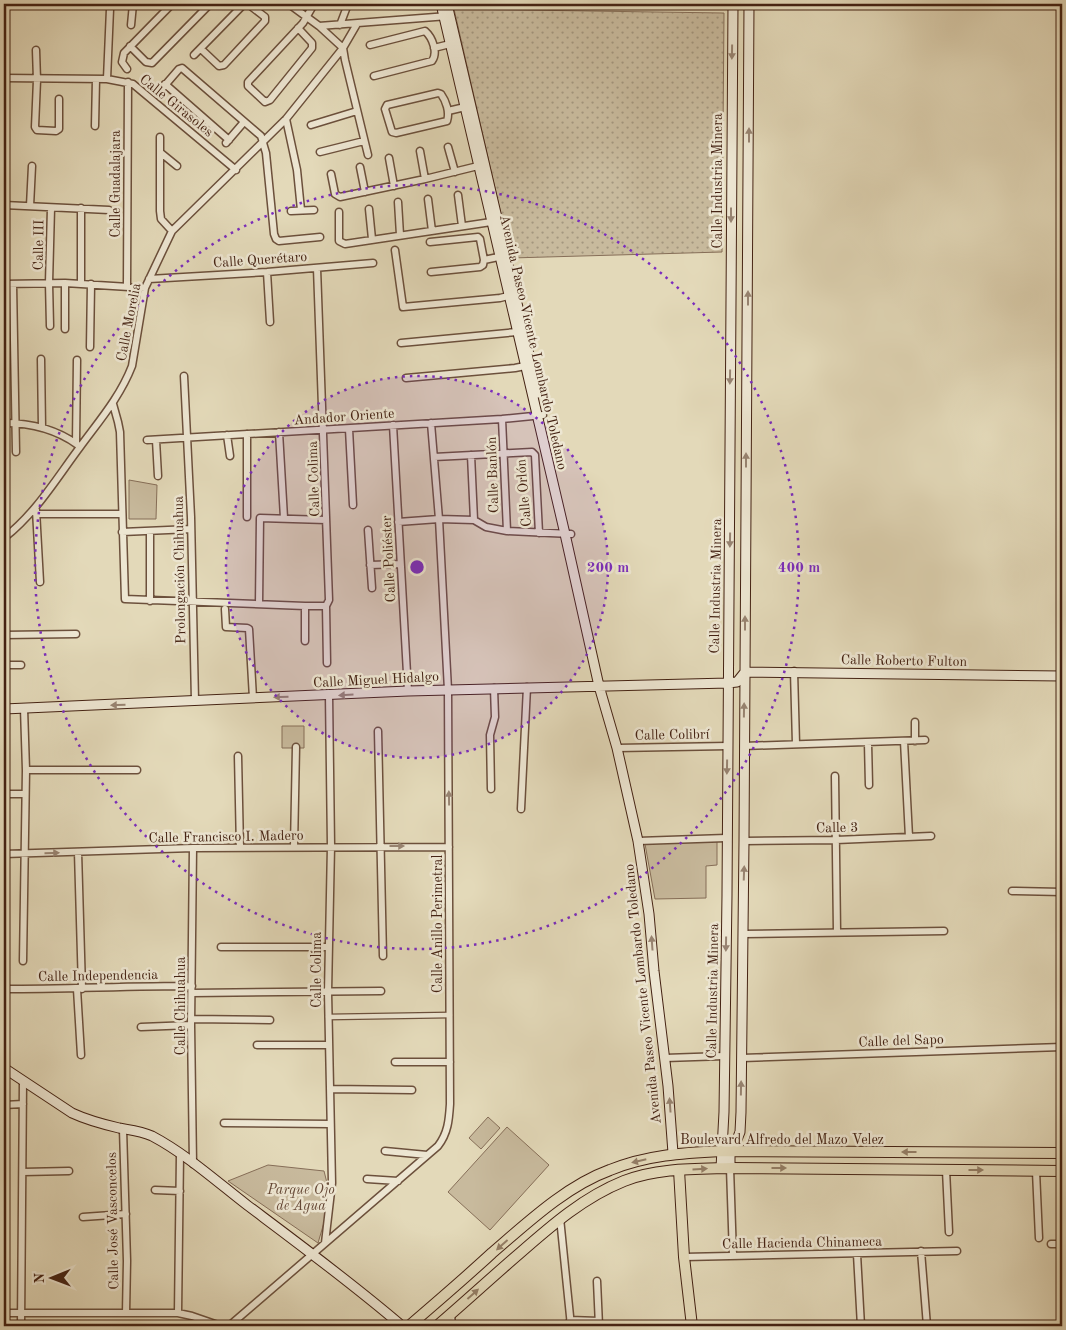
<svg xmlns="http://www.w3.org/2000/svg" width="1066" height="1330" font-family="'Old Standard TT',serif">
  <defs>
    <pattern id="grass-dots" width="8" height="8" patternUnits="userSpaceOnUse" patternTransform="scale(1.25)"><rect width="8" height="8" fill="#c8ba9d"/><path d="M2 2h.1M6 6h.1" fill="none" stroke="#a4977f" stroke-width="1.8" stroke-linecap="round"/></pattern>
  </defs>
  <rect width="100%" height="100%" fill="#e3d9b9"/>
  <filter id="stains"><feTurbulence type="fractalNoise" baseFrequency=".004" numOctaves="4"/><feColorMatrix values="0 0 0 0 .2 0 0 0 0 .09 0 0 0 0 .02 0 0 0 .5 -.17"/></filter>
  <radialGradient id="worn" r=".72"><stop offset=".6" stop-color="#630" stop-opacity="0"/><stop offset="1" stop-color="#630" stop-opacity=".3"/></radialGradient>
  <path fill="url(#grass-dots)" stroke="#866e58" d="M454 9 724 13 722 252 511 258Z"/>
  <path fill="#c8ba9d" stroke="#866e58" d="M129 480 157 485 156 519H129Z
    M282 726H304V748H282Z
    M717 840V865L706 866V898L655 899 645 844Z
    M488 1117 500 1128 481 1149 469 1138Z
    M507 1127 549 1165 490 1230 448 1192Z
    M268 1165 324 1171 331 1199 318 1243 228 1181Z"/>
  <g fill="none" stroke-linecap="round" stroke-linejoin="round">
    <defs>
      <path id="pedestrian" d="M328 1017 450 1015"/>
      <path id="minor" d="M289 4 319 26 343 48
        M131 25 133 4
        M340 25 348 4
        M319 26 448 16
        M298 28 312 43V48L270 100 265 102 248 86V82L303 23 314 4
        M370 45 425 31C433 38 438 53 432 61L374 76
        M130 46 146 62 152 63 210 4
        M343 48 345 60 368 155
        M434 48 450 44
        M201 49 219 66 224 65 265 21V17L248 4
        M36 50 37 80 35 127 37 130 56 131 59 129V99
        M194 55 244 4
        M127 69 122 62 124 53 172 4
        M4 78 107 79 133 84 236 170
        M107 79 110 9
        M165 84 229 140
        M160 91 179 69 182 68 261 136 266 153 274 234 276 239 279 241 320 237
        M438 93 441 94C446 101 450 112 447 121L396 133 392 132 385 109 387 105Z
        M448 111 465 107
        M286 119 297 170 301 210
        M311 125 357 111
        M95 126 96 79
        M160 137V211L161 219 172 231
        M226 143 244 122
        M448 147 455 172
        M420 151 425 179
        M320 152 364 141
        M161 153 177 166
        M389 158 394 186
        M360 167 365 192
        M331 174 335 194 340 197 425 179 478 166
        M458 195 462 226
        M428 199 432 231
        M398 202 400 235
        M4 205 109 210
        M30 206 32 166
        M81 208V284
        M369 209 372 239
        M291 211 314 210
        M339 212V241L345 244 491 222
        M430 242 478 237 480 239 484 260 483 265 480 267 431 272
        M395 250 403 307 500 298 508 296
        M484 260 503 256
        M267 272 270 322
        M149 279 267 272 373 263
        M65 283V329
        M4 284 65 283 145 288
        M13 284 16 452
        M127 287 128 82
        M50 326 49 283 51 208
        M401 343 517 332
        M90 347 91 284
        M41 359 42 428
        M184 376 191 517 195 701
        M406 378 515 368 525 366
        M113 404 118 422 120 432 125 599 305 606H326L329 600 317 268
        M502 419 507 531
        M4 423C31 423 56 429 78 445
        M393 425 408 691
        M349 429 353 505
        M279 432 284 518
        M227 435 230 456
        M147 440 502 419 543 415
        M156 440 158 476
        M76 443 77 360
        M471 455 474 520
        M434 457 532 452 535 455 539 533
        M36 510 40 582
        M36 514H122
        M247 517V434
        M398 522 439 519 474 520 486 527 507 531 571 534
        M368 530 372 588
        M122 532 191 529
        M150 532V601
        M4 538C36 513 56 479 80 447 99 421 120 397 132 366L145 288 172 231 286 119 343 48 357 24
        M370 565 400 564
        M259 604 260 518 326 520
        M305 606V641
        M326 606 327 663
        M225 609 226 627 247 628 249 629 253 698
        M4 635 76 634
        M4 665H21
        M794 671 796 744
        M915 722V741
        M378 731 383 956
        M904 741 909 837
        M868 743 869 785
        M744 746 925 740
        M617 748 728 746
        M238 756 240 848
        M26 770H137
        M835 776 837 932
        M491 789 490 735 495 717 494 688
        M4 794H25
        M521 809 527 687
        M638 841 726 838
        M744 841 836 840 931 836
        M294 847 296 747
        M78 852 82 989
        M4 854 193 848 449 847
        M1012 891 1062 892
        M743 934 944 931
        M221 947H328
        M23 961 26 770 24 708
        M4 989C67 989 129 986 192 986
        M77 989 81 1055
        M192 993 381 991
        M191 1019 270 1020
        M141 1027 191 1025
        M257 1045H329
        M665 1058 724 1056
        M742 1058 1062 1047
        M395 1062H450
        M330 1089 412 1090
        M4 1105 23 1104
        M224 1123 330 1124
        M123 1129 127 1261 126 1313
        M385 1151 427 1155
        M193 1164 191 1025 193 848
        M730 1168 733 1256
        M946 1170 949 1232
        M1036 1171 1039 1238
        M23 1172 69 1171
        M367 1179 398 1181
        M155 1190 180 1191
        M83 1217 126 1214
        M560 1218 571 1326
        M325 1243 332 1183 328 992 331 846 329 695
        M1051 1244H1062
        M921 1251 927 1326
        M857 1254 861 1326
        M684 1257 957 1251
        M597 1281 599 1326
        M4 1313H178L192 1316 221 1326
        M178 1313 180 1154
        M451 1314 452 1326
        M570 1320 599 1321
        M21 1326 23 1081
        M229 1326 438 1146C448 1133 449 1120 450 1104L448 690 439 519 431 423"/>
      <path id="secondary" d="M441 4 565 534 599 686 617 748 638 841 649 914 654 971 668 1086 673 1153
        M447 4 538 393
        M745 672 1062 676
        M4 709 408 691 728 683 737 682 745 672
        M4 1068 72 1113C87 1120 102 1124 119 1128 130 1130 141 1131 152 1136 186 1154 216 1181 247 1205 299 1244 352 1283 402 1326
        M721 1168 724 1112 727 895 733 4
        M730 1168V1151L736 1142 740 1132 741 1112 744 841 749 4"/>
      <path id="primary" d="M679 1170 684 1257 692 1326
        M409 1326C437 1302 465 1278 492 1253 527 1223 566 1186 610 1170 647 1155 682 1153 722 1151L1062 1153
        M437 1326C465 1302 492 1277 520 1253 552 1225 584 1197 624 1181 657 1168 695 1169 730 1168L1062 1171"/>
    </defs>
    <use href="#pedestrian" stroke="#6c503c" stroke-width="7"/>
    <use href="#minor" stroke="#6c503c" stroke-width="9"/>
    <use href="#secondary" stroke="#442213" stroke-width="11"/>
    <use href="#primary" stroke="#442213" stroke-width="12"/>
    <use href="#pedestrian" stroke="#ede6d2" stroke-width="4.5"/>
    <use href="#minor" stroke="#ede6d2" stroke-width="6"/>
    <use href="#secondary" stroke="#ede6d2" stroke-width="9"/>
    <use href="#primary" stroke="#e3d9b9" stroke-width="10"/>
  </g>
  <defs><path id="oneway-solid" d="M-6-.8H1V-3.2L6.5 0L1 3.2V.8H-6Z" transform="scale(1.25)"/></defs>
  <g fill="#988472">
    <use href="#oneway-solid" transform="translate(732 52) rotate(91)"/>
    <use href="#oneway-solid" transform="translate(749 135) rotate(-90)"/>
    <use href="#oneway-solid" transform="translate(731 215) rotate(90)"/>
    <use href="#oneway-solid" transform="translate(748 298) rotate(-90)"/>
    <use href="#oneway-solid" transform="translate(730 377) rotate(91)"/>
    <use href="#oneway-solid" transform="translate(746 460) rotate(-90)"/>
    <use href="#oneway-solid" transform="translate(730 540) rotate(91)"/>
    <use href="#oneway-solid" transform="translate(745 623) rotate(-90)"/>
    <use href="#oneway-solid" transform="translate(346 695) rotate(177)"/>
    <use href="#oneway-solid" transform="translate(281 697) rotate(178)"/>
    <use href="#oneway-solid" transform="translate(118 705) rotate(178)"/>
    <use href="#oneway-solid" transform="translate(744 710) rotate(-89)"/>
    <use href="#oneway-solid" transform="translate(727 767) rotate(91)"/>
    <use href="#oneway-solid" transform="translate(449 798) rotate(-91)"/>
    <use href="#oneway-solid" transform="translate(397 846)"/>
    <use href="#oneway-solid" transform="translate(52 853) rotate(-1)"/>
    <use href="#oneway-solid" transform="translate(744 873) rotate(-88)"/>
    <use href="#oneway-solid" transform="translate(652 943) rotate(-94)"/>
    <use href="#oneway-solid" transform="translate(726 944) rotate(91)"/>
    <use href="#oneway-solid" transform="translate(741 1088) rotate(-89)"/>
    <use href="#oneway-solid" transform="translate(670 1105) rotate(-94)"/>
  </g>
  <g fill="#947e66">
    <use href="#oneway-solid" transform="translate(909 1152) rotate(-180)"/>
    <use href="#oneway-solid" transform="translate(639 1161) rotate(167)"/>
    <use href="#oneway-solid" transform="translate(779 1168)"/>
    <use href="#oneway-solid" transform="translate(700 1169) rotate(-3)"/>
    <use href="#oneway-solid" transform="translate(976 1170)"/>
    <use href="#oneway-solid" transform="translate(502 1245) rotate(138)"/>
    <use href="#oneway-solid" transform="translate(473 1294) rotate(-42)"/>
  </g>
  <circle cx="417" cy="567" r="191" fill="#7b2cbf" fill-opacity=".12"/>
  <g fill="none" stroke="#7b2cbf" stroke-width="2.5" stroke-dasharray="2.5 5">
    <circle cx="417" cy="567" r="191"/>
    <circle cx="417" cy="567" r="382"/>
  </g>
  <g text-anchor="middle" stroke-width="5" stroke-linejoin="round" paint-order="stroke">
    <g font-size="14" fill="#442213" stroke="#ede6d2">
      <text transform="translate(177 105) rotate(39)" y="5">Calle Girasoles</text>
      <text transform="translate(717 181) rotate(-90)" y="5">Calle Industria Minera</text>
      <text transform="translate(115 184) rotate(-90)" y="5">Calle Guadalajara</text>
      <text transform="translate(38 245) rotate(-89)" y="5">Calle III</text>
      <text transform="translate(260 259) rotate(-4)" y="5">Calle Querétaro</text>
      <text transform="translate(128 322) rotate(-79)" y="5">Calle Morelia</text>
      <text transform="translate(534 342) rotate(77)" y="5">Avenida Paseo Vicente Lombardo Toledano</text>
      <text transform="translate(344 416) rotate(-4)" y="5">Andador Oriente</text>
      <text transform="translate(492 475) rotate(-92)" y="5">Calle Banlón</text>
      <text transform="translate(313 479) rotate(-92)" y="5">Calle Colima</text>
      <text transform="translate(523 493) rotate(-95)" y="5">Calle Orlón</text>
      <text transform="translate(388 559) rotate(-93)" y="5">Calle Poliéster</text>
      <text transform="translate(179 570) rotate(-91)" y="5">Prolongación Chihuahua</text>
      <text transform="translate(715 586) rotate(-89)" y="5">Calle Industria Minera</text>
      <text transform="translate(904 660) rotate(1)" y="5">Calle Roberto Fulton</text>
      <text transform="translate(376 679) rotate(-3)" y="5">Calle Miguel Hidalgo</text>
      <text transform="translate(672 734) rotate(-1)" y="5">Calle Colibrí</text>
      <text transform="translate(837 827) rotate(-1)" y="5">Calle 3</text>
      <text transform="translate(226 836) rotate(-1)" y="5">Calle Francisco I. Madero</text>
      <text transform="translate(437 924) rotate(-90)" y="5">Calle Anillo Perimetral</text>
      <text transform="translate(316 970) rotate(-90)" y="5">Calle Colima</text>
      <text transform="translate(98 975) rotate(-1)" y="5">Calle Independencia</text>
      <text transform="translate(712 991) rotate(-89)" y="5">Calle Industria Minera</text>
      <text transform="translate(642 994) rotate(-96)" y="5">Avenida Paseo Vicente Lombardo Toledano</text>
      <text transform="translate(180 1006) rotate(-90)" y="5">Calle Chihuahua</text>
      <text transform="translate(901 1040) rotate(-2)" y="5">Calle del Sapo</text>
      <text x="782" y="1144">Boulevard Alfredo del Mazo Velez</text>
      <text transform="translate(112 1221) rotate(-91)" y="5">Calle José Vasconcelos</text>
      <text transform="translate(802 1242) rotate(-1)" y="5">Calle Hacienda Chinameca</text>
    </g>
    <g font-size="14" font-style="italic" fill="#654836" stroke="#ede6d2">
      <text x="301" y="1194">Parque Ojo<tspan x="301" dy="16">de Agua</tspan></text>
    </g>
  </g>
  <circle cx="417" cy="567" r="8" fill="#7b2cbf" stroke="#ede6d2" stroke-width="2.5"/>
  <g font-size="15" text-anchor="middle" font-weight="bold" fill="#7b2cbf" stroke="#ede6d2" stroke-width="5" stroke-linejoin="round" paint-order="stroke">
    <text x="608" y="572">200 m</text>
    <text x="799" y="572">400 m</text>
  </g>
  <rect width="1066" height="1330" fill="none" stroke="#e3d9b9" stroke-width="20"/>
  <rect x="5" y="5" width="1056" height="1320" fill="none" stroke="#442213" stroke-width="2.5"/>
  <rect x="10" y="10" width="1046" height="1310" fill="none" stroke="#442213"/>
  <g transform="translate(52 1278) rotate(269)" stroke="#ede6d2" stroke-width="4" paint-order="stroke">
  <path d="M0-4L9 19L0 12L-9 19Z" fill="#442213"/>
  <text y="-8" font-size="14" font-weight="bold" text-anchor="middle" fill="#442213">N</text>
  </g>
  <rect width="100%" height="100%" filter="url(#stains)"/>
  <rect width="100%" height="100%" fill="url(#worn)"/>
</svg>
